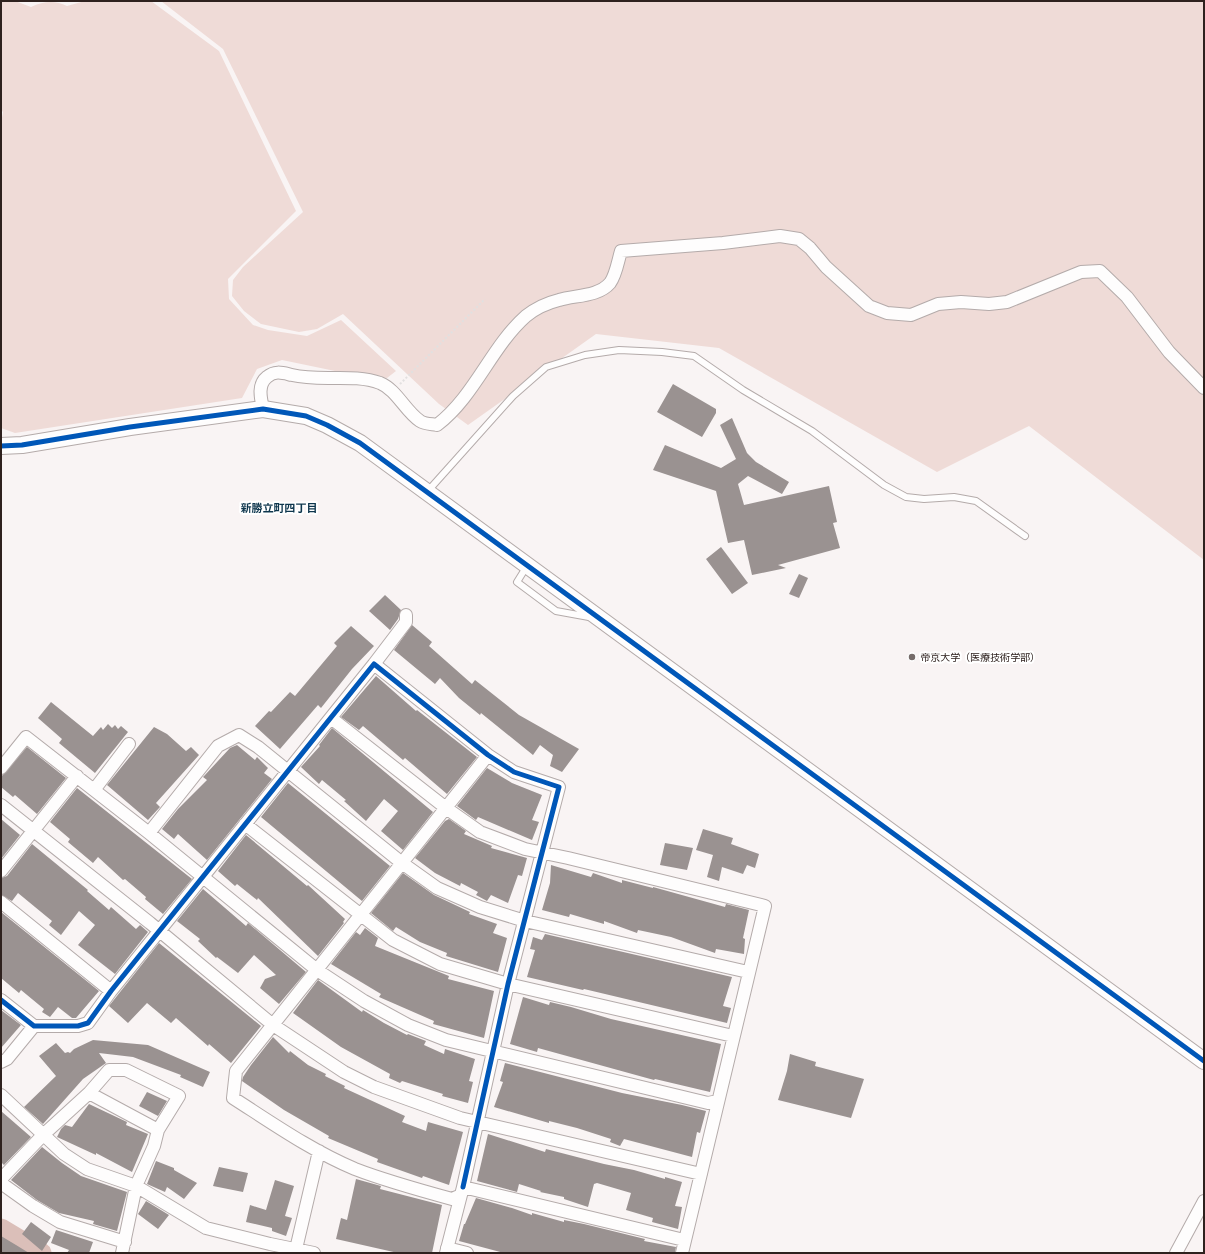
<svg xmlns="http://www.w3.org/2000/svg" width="1205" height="1254" font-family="Roboto,'Noto Sans JP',sans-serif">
  <rect width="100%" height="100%" fill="#f9f4f4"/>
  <path fill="#efdbd7" d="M1 1H15L31 7C44 1 55 0 67 6L85 1H151L219 51 296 211 228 279 229 299 253 325 268 330 307 336 341 320 396 371 387 378 335 371 282 360 257 369 242 398 15 433 1 428V123L3 112 1 110Z
    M161 1H1204V560L1029 426 937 472 719 348 596 334 468 425 439 404 343 314 317 329 299 332 261 324 244 311 232 296 233 280 243 267 303 212 223 49Z"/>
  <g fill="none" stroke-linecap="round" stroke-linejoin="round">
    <path stroke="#dbbfb9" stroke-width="21" d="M1 1229 41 1253"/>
  </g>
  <path fill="#9a9291" d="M673 384 716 409V413L702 437 657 412Z
    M732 418 747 453 756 462 789 482 782 494 748 476 738 484 744 505 829 486 837 522 833 523 840 548 778 565 786 568 752 575 744 540 728 543 716 491 653 470 665 445 721 468 736 459 720 425Z
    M721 547 748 583 732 594 706 559Z
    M799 574 808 578 799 598 789 594Z
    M385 595 401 610 398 619 390 630 369 611Z
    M412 625 432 642 429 646 472 684 475 680 519 715 579 749 562 772 550 766 553 755 540 745 533 755 481 713 480 715 459 698 440 678 435 684 394 650Z
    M351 626 374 646 352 669 321 708 318 705 280 749 255 726 269 711 271 712 290 692 295 696 337 646 334 643Z
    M376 676 416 711 417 710 477 757 447 794 405 758 403 760 363 726 359 730 341 717Z
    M51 702 93 736 101 727 103 730 108 724 112 728 115 725 118 729 121 726 128 732 95 773 59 743 62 739 38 718Z
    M154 727 167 734 186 751 191 747 199 755 156 803 160 807 148 820 107 785Z
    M332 728 433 812 403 850 381 831 398 811 384 799 366 821 344 801 346 800 322 780 319 784 301 767 320 746 319 745Z
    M237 745 255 760 257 757 268 768 264 773 272 779 207 860 178 834 174 839 162 829 178 809 207 780 203 777 205 775 230 748Z
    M27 747 66 778 37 814 15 795 13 797 1 787V777Z
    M487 768 512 783 542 795 532 820 539 822 532 840 478 817 476 820 457 806Z
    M288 783 390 866 362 901 261 817Z
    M77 788 192 879 163 914 145 899 146 897 125 879 123 880 98 857 93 863 68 842 70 839 50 822Z
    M1 819 20 835 1 859Z
    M449 819 466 831 464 834 492 846 491 848 527 858 522 876 518 875 508 903 491 895 487 901 476 895 478 892 461 883 460 886 435 873 415 858 445 821Z
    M703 829 733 838 731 844 759 854 755 868 747 865 743 874 722 867 719 881 707 877 713 855 696 850Z
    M246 835 307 886 308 885 345 919 343 922 344 923 318 956 258 898 257 900 237 884 235 886 218 871Z
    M665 843 693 848 687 870 660 865Z
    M32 844 88 890 87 891 109 910 111 907 136 929 140 925 148 932 115 974 78 945 95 925 79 911 61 935 49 925 52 921 18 893 12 901 1 895V878L7 876Z
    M551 865 591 877 593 873 622 883V880L653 888V887L725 907 726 904 749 910 743 938 745 939 744 954 716 949 715 953 671 937 638 930 637 933 604 921V924L570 914 569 917 542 910 550 883Z
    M403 873 434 895 470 912 469 914 497 924 493 933 507 938 498 972 446 956 447 953 420 942 396 927 393 931 371 913Z
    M203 889 246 926 248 923 306 972 279 1004 260 988 265 979 276 975 254 955 238 973 217 957 216 958 198 941 200 939 177 921Z
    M1 912 99 991 76 1018H72L58 1007 50 1017 42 1012 44 1009 21 990 19 993 1 978Z
    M365 928 378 938 375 946 449 976 448 979 494 991 484 1038 433 1024 434 1021 379 997 381 994 331 964 356 932 360 935Z
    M545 934 732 977 723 1006 731 1008 727 1023 584 989 583 990 527 977 535 950 530 949 533 937 542 940Z
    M159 943 261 1026 231 1063 209 1044 208 1046 176 1018 171 1023 147 1003 128 1023 109 1006Z
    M318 980 362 1012 363 1010 384 1023 407 1035 408 1034 426 1041 424 1045 444 1054 445 1049 475 1059 469 1081 473 1082 468 1103 442 1096 443 1094 402 1081 400 1083 389 1078 390 1074 341 1047 293 1013Z
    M523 997 549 1005 550 1002 571 1007 611 1019 721 1044 710 1092 655 1079 654 1080 538 1048 537 1052 510 1044Z
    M1 1010 21 1025 1 1048Z
    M273 1037 289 1053 290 1051 308 1065 326 1074 325 1076 345 1086 344 1088 405 1116 402 1122 426 1131 428 1122 463 1132 449 1185 423 1176 422 1178 377 1162 378 1159 328 1138 329 1136 284 1110 242 1081 243 1077 251 1065Z
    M93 1040 148 1045 210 1072 203 1087 180 1077 181 1075 133 1057 99 1053 106 1063 83 1079 43 1124 24 1107 56 1076 39 1056 56 1043 65 1053 68 1052 70 1053 74 1049Z
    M790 1054 816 1062 815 1066 864 1079 851 1118 778 1100 787 1071Z
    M505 1063 622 1093 682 1105 706 1111 700 1133 697 1132 692 1157 624 1139 620 1146 610 1142 611 1139 577 1128 549 1121V1123L494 1107 503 1082 500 1081Z
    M147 1092 167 1101 158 1116 139 1106Z
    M89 1104 127 1122 126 1125 148 1134 132 1172 96 1153V1155L57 1137 61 1129 65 1125 72 1127Z
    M1 1111 31 1137 4 1165 1 1162Z
    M488 1134 545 1152 546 1149 604 1164 634 1170 665 1179V1177L682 1182 675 1206 682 1207 678 1229 652 1222 653 1218 626 1210 631 1193 597 1183 594 1184 588 1207 564 1199V1197L540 1192 541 1191 519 1184 517 1192 477 1181Z
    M42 1147 62 1163 81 1176 127 1192 117 1231 93 1224 94 1221 59 1213 37 1200 11 1180Z
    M156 1161 174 1168V1170L197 1183 184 1199 167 1187 165 1192 147 1184Z
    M219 1167 248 1173 243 1192 213 1186Z
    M356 1179 381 1186 380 1189 442 1205 432 1253H398L336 1239 341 1218 347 1220Z
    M275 1180 294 1186 285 1216 292 1218 286 1236 272 1231V1228L246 1222 250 1205 266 1210Z
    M476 1198 512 1208 532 1215V1213L564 1222V1220L584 1224 645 1239 644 1241 676 1247 675 1253H504L459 1241 464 1224H465Z
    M146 1201 169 1215 158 1229 138 1214Z
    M31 1222 51 1237 42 1251 22 1234Z
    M56 1230 93 1242 89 1253H67L69 1250 51 1243Z
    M1 1236 16 1245 29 1253H1Z"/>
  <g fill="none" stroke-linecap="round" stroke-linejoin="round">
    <defs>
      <path id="lane" d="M427 492 513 396 546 367 585 355 619 350 662 352 694 356 743 390 812 431 884 485 906 497 924 499 954 497 976 501 1025 536
        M527 566 517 582 556 611 589 617"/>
      <path id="street" d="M263 409C261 399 257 385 267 377 275 370 283 373 292 375 321 382 353 373 380 383 397 390 405 411 420 421 424 424 432 424 437 425 475 396 491 347 526 316 536 308 547 303 559 300 575 295 598 297 610 283 616 275 618 261 621 251L723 243 780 236 799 239 810 248 826 267 869 306 887 313 911 315 938 304 961 302 989 304 1007 302 1081 272 1100 271 1127 297 1169 352 1204 388
        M374 664 406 622V615
        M331 718 446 808 480 832 525 849 568 858 765 906 682 1253
        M1 768 26 737 149 833 317 970 364 1001 408 1025 446 1040 708 1103 718 1101
        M94 790 129 744
        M1 805 150 923 273 1025 344 1072 374 1087 460 1118 701 1174
        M245 824 393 940 440 964 508 984 733 1036
        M149 833 218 746 239 735 258 747 402 863 437 888 480 907 525 921 748 972
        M1 871 77 776
        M1 902 111 991
        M1 1000 34 1026H78L88 1023 111 991 374 664 488 755 514 772 559 787 508 984 463 1187
        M1 1062 7 1059 34 1026
        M89 1093 158 1130
        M1 1095 64 1154 87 1169 136 1186 206 1228 270 1244 314 1253
        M1 1179 43 1135 89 1093 109 1070H126L179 1096 158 1130 154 1146 136 1186 122 1253
        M1 1183 33 1206 60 1222 125 1242
        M459 1196 452 1199C419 1190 386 1181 355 1169 312 1151 272 1123 233 1098L236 1071 488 755
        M447 1248 467 1253
        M296 1249 319 1151
        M446 1253 463 1187 684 1240
        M1176 1253 1204 1201"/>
      <path id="secondary" d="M1 446 22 445 130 427 263 409 306 416 327 425 360 443 1204 1061"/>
    </defs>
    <use href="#lane" stroke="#b4abaa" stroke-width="8"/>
    <use href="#street" stroke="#b4abaa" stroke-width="14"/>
    <use href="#secondary" stroke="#b4abaa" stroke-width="18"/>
    <path stroke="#e2e0e0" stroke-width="2" stroke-dasharray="2 2" stroke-linecap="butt" d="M400 384 485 299"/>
    <use href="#lane" stroke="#fefdfd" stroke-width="6"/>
    <use href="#street" stroke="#fefdfd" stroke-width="12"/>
    <use href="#secondary" stroke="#fefdfd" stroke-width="16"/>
    <defs>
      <path id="cycleway" d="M1 446 22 445 130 427 263 409 306 416 327 425 360 443 1204 1061
        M1 1000 34 1026H78L88 1023 111 991 374 664 488 755 514 772 559 787 508 984 463 1187"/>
    </defs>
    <use href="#cycleway" stroke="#fff" stroke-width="8"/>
    <use href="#cycleway" stroke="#0057b8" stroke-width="5"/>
  </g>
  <circle fill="#756b69" stroke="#fff" stroke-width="1.5" cx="912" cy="657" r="4"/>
  <g text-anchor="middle" stroke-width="4" stroke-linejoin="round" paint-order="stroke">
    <g font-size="10" fill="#2e211e" stroke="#fff" text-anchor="start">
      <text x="920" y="661">帝京大学（医療技術学部）</text>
    </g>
    <g font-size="11" font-weight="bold" fill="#0e364d" stroke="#fff">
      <text x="279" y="512">新勝立町四丁目</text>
    </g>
  </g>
  <rect width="1205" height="1254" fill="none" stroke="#2e211e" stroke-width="4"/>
</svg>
